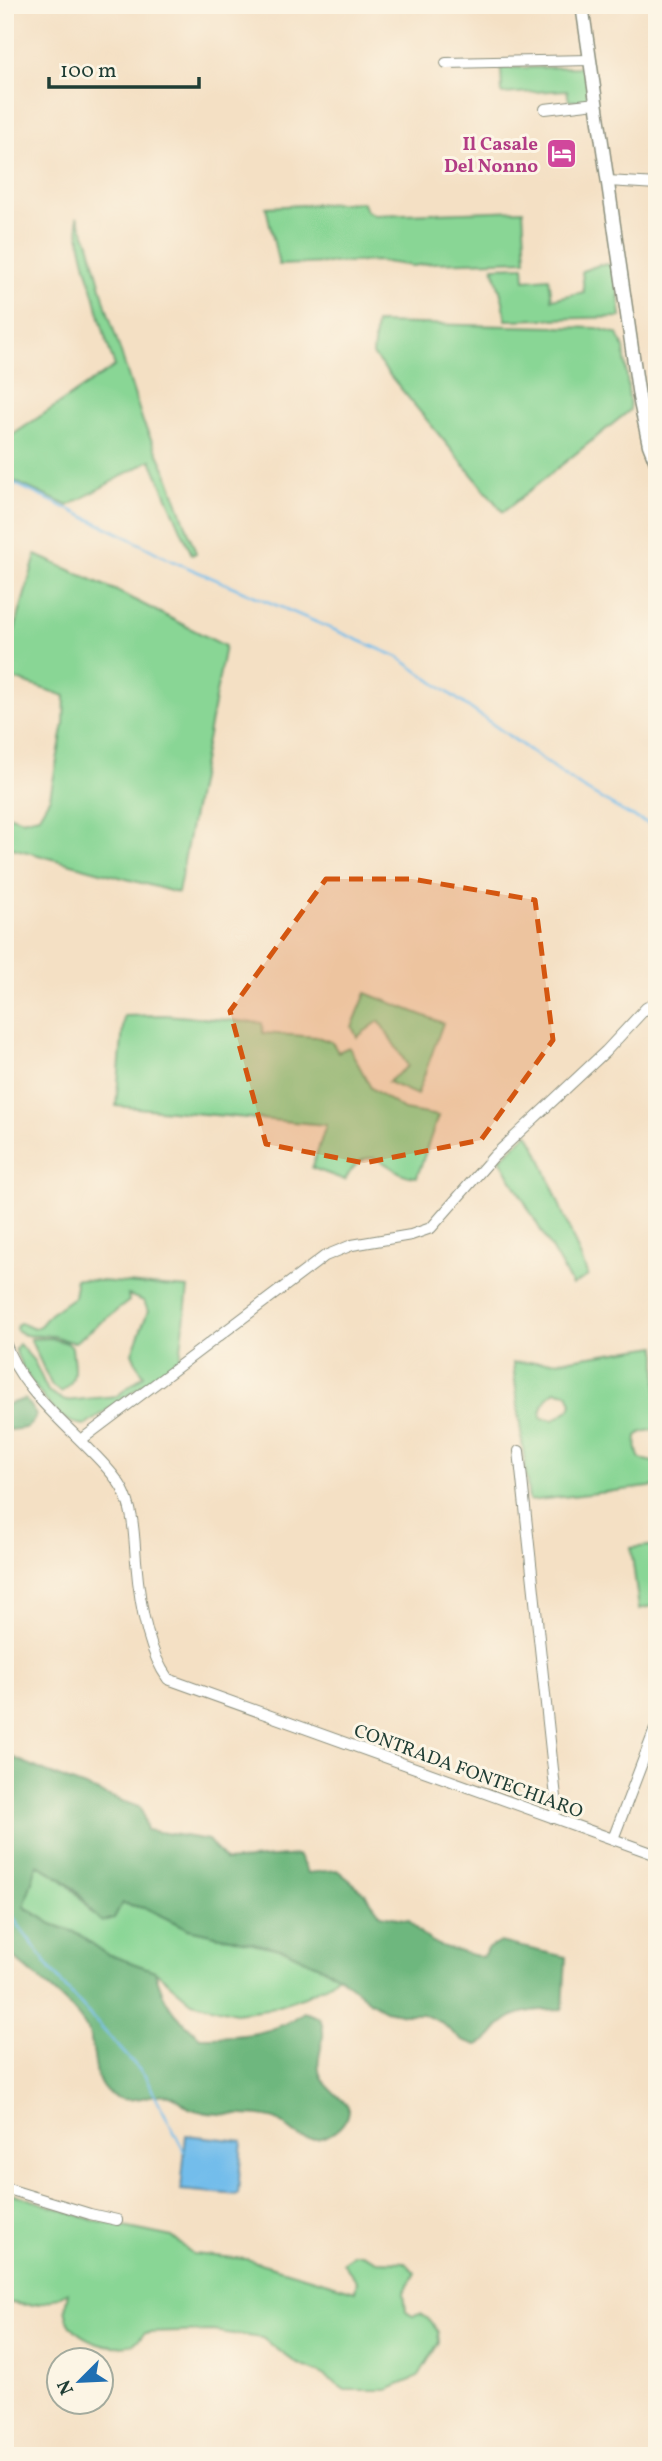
<svg xmlns="http://www.w3.org/2000/svg" width="662" height="2461" font-family="Vollkorn,serif">
  <rect width="100%" height="100%" fill="#fcf5e5"/>
  <filter id="ink" filterUnits="userSpaceOnUse"><feTurbulence type="fractalNoise" baseFrequency=".0143" numOctaves="2"/><feDisplacementMap in="SourceGraphic" scale="14" xChannelSelector="R" yChannelSelector="G"/><feConvolveMatrix kernelMatrix="1 2 1 2 8 2 1 2 1" color-interpolation-filters="sRGB"/></filter>
  <filter id="wash" filterUnits="userSpaceOnUse"><feTurbulence type="fractalNoise" baseFrequency=".00686" numOctaves="4" result="noise"/><feDisplacementMap in="SourceGraphic" scale="28" xChannelSelector="R" yChannelSelector="G"/><feGaussianBlur stdDeviation="1.57" result="paint"/><feColorMatrix in="noise" values="0 0 0 0 0 0 0 0 0 0 0 0 0 0 0 0 0 1.4 0 .05"/><feComposite in="paint" operator="in"/></filter>
  <g filter="url(#wash)">
    <rect width="100%" height="100%" fill="#f4e0c4"/>
    <path fill="#89d695" stroke="#548a64" stroke-width="2" fill-rule="evenodd" d="M587 67 592 100 569 101 567 90 502 94 501 68Z
      M362 202 366 210 374 215 523 210 526 260 433 263 413 266 378 261 279 265 266 207Z
      M77 217 89 243 106 306 143 422 167 473 196 553 192 555 151 460 68 506 5 477V440L115 366C106 344 101 321 95 298 87 270 79 245 77 217Z
      M615 264 621 317 506 320 503 301 493 267 524 266 525 280 549 278 552 299 584 292 582 271 599 265Z
      M376 323 597 328 618 334 624 348 630 410 503 512 373 355Z
      M36 555 117 591 225 646 178 893 5 846V814L22 820 39 816 50 797 64 724 65 696 5 676V664Z
      M366 993 443 1023 417 1095 388 1082 408 1066 379 1021 357 1037 352 1027Z
      M165 1015 262 1023 263 1033 317 1037 332 1042 338 1052 349 1047 371 1088 404 1110 438 1116 417 1177C388 1178 372 1132 345 1180L312 1168 326 1125 116 1106 124 1016Z
      M528 1133 538 1151 588 1276 572 1285 500 1159Z
      M75 1279 188 1288 180 1358 86 1425C80 1424 74 1424 69 1421 50 1412 21 1370 15 1349L19 1344 34 1361 48 1391 65 1401 117 1396 144 1375 137 1365 132 1353 148 1311 144 1301 128 1295 129 1301 75 1342C67 1342 61 1338 53 1336 40 1334 25 1340 16 1329L17 1325 20 1323 34 1329 40 1326 50 1314 74 1297 76 1285Z
      M51 1338 67 1343 72 1347C73 1364 80 1381 61 1392L52 1386 30 1339Z
      M657 1346V1429L642 1432 637 1436C636 1445 636 1451 640 1459L657 1463V1486L529 1501 513 1363 557 1361ZM556 1391 568 1393 572 1403 570 1409 554 1420 541 1418C541 1406 545 1397 556 1391Z
      M657 1545V1605L639 1609 631 1548Z
      M37 1865C61 1876 79 1893 93 1915L114 1918 121 1903 148 1909 188 1929 285 1950 338 1975 327 1985 305 1996 267 2009 235 2013 192 2002 155 1971 106 1954 77 1933 52 1924 24 1906Z
      M5 2191 95 2221 172 2237 193 2254 246 2259 355 2291 357 2281 343 2263 354 2254H362L377 2261 405 2262 415 2273 404 2293 406 2311 412 2316 421 2314 431 2321 438 2332 439 2342 418 2377 387 2390H345L320 2373 296 2363 262 2338 213 2331 145 2333C141 2336 137 2342 132 2344 109 2351 72 2339 66 2314 64 2308 67 2299 68 2292 47 2304 29 2309 5 2301Z"/>
    <path fill="#6eb77e" stroke="#467a59" stroke-width="2" d="M25 1399 36 1415C31 1431 19 1429 5 1430V1405Z
      M5 1754 53 1775 141 1808 147 1830 208 1840 226 1861 298 1855 308 1873 337 1870 364 1892 381 1915 409 1920C428 1947 451 1950 482 1957L488 1949 500 1942 566 1957 563 2009C543 2010 517 2009 502 2024 492 2034 492 2040 476 2045L460 2039 441 2022 422 2014H405L385 2010 371 2002 338 1975 285 1950 188 1929 148 1909 122 1903 114 1918 102 1922C94 1916 90 1909 84 1900 72 1885 54 1873 37 1865L24 1907 52 1924 77 1933 107 1954 155 1971C164 2004 174 2015 200 2037 238 2037 273 2036 304 2012L320 2018C330 2041 312 2057 321 2077 327 2088 340 2097 348 2106 349 2128 324 2143 303 2138 292 2135 284 2121 272 2118 245 2112 217 2118 192 2109 185 2107 181 2100 174 2097 154 2087 130 2111 107 2092 91 2079 97 2049 88 2031 76 2006 34 1976 12 1956L5 1946Z"/>
    <path fill="#73bdeb" stroke="#497d90" stroke-width="2" d="M186 2135 242 2141 238 2195 181 2190Z"/>
    <g fill="none" stroke-linecap="round" stroke-linejoin="round">
      <path stroke="#73bdeb" stroke-width="2.5" d="M5 479 127 537 170 560 398 657 581 787 629 815 657 827
        M5 1907 62 1984 145 2076 184 2151"/>
    </g>
  </g>
  <g filter="url(#ink)">
    <g fill="none" stroke-linecap="round" stroke-linejoin="round">
      <defs>
        <path id="minor" d="M446 63 590 60
          M545 109 596 103
          M608 181 657 184
          M5 1342C19 1386 59 1418 91 1451 102 1462 114 1474 122 1488 134 1510 134 1536 136 1561 139 1597 147 1650 168 1679L657 1855
          M81 1440 325 1256 352 1245 411 1235 431 1228 494 1156 606 1051 646 1008 657 1002
          M519 1451 557 1807 553 1818
          M613 1839 657 1724
          M5 2188 90 2214 117 2220"/>
        <path id="major" d="M582 5 639 397 649 445 657 465"/>
      </defs>
      <use href="#minor" stroke="#8a8e7c" stroke-width="12"/>
      <use href="#major" stroke="#8a8e7c" stroke-width="15"/>
      <use href="#minor" stroke="#fff" stroke-width="10"/>
      <use href="#major" stroke="#fff" stroke-width="12"/>
    </g>
  </g>
  <path fill="#d45610" fill-opacity="0.2" stroke="#d45610" stroke-width="5" stroke-dasharray="14 9" stroke-linejoin="round" d="M326 879H412L535 900 553 1040 481 1140 364 1163 266 1144 230 1011Z"/>
  <defs>
    <symbol id="hotel-square" viewBox="-11 -11 22 22"><rect x="-9" y="-9" width="18" height="18" rx="4" fill="#d1479c" stroke="#fcf5e5"/><path d="M-6-4.5h1.5V1H6V5H4.5V3h-9V5H-6ZM-4 0a1.8 1.8 0 1 1 3.6 0ZM.5 0V-2.5h3Q6-2.5 6 0Z" fill="#fff"/></symbol>
  </defs>
  <g fill-rule="evenodd">
    <use href="#hotel-square" x="544" y="136" width="35" height="35"/>
  </g>
  <g text-anchor="middle" stroke-width="6" stroke-linejoin="round" paint-order="stroke">
    <g font-size="19" font-weight="bold" fill="#b23c85" stroke="#fcf5e5" text-anchor="end">
      <text x="538" y="150">Il Casale<tspan x="538" dy="22">Del Nonno</tspan></text>
    </g>
    <g font-size="19" fill="#1f3d34" stroke="#fcf5e5">
      <text transform="translate(469 1770) rotate(20)" y="7">CONTRADA FONTECHIARO</text>
    </g>
  </g>
  <rect width="662" height="2461" fill="none" stroke="#fcf5e5" stroke-width="28"/>
  <g transform="translate(80 2381) rotate(246)"><circle r="33" fill="#fcf5e5" stroke="#a4ab9e" stroke-width="2"/>
  <path d="M0-5L12 26L0 18L-12 26Z" fill="#1f6fb2"/>
  <text y="-10" font-size="19" font-weight="bold" text-anchor="middle" fill="#1f3d34">N</text>
  </g>
  <path d="M49 77v10h150v-10" fill="none" stroke="#1f3d34" stroke-width="3.5"/>
  <text x="60" y="77" font-size="21" fill="#1f3d34" stroke="#fcf5e5" stroke-width="5" paint-order="stroke">100 m</text>
</svg>
